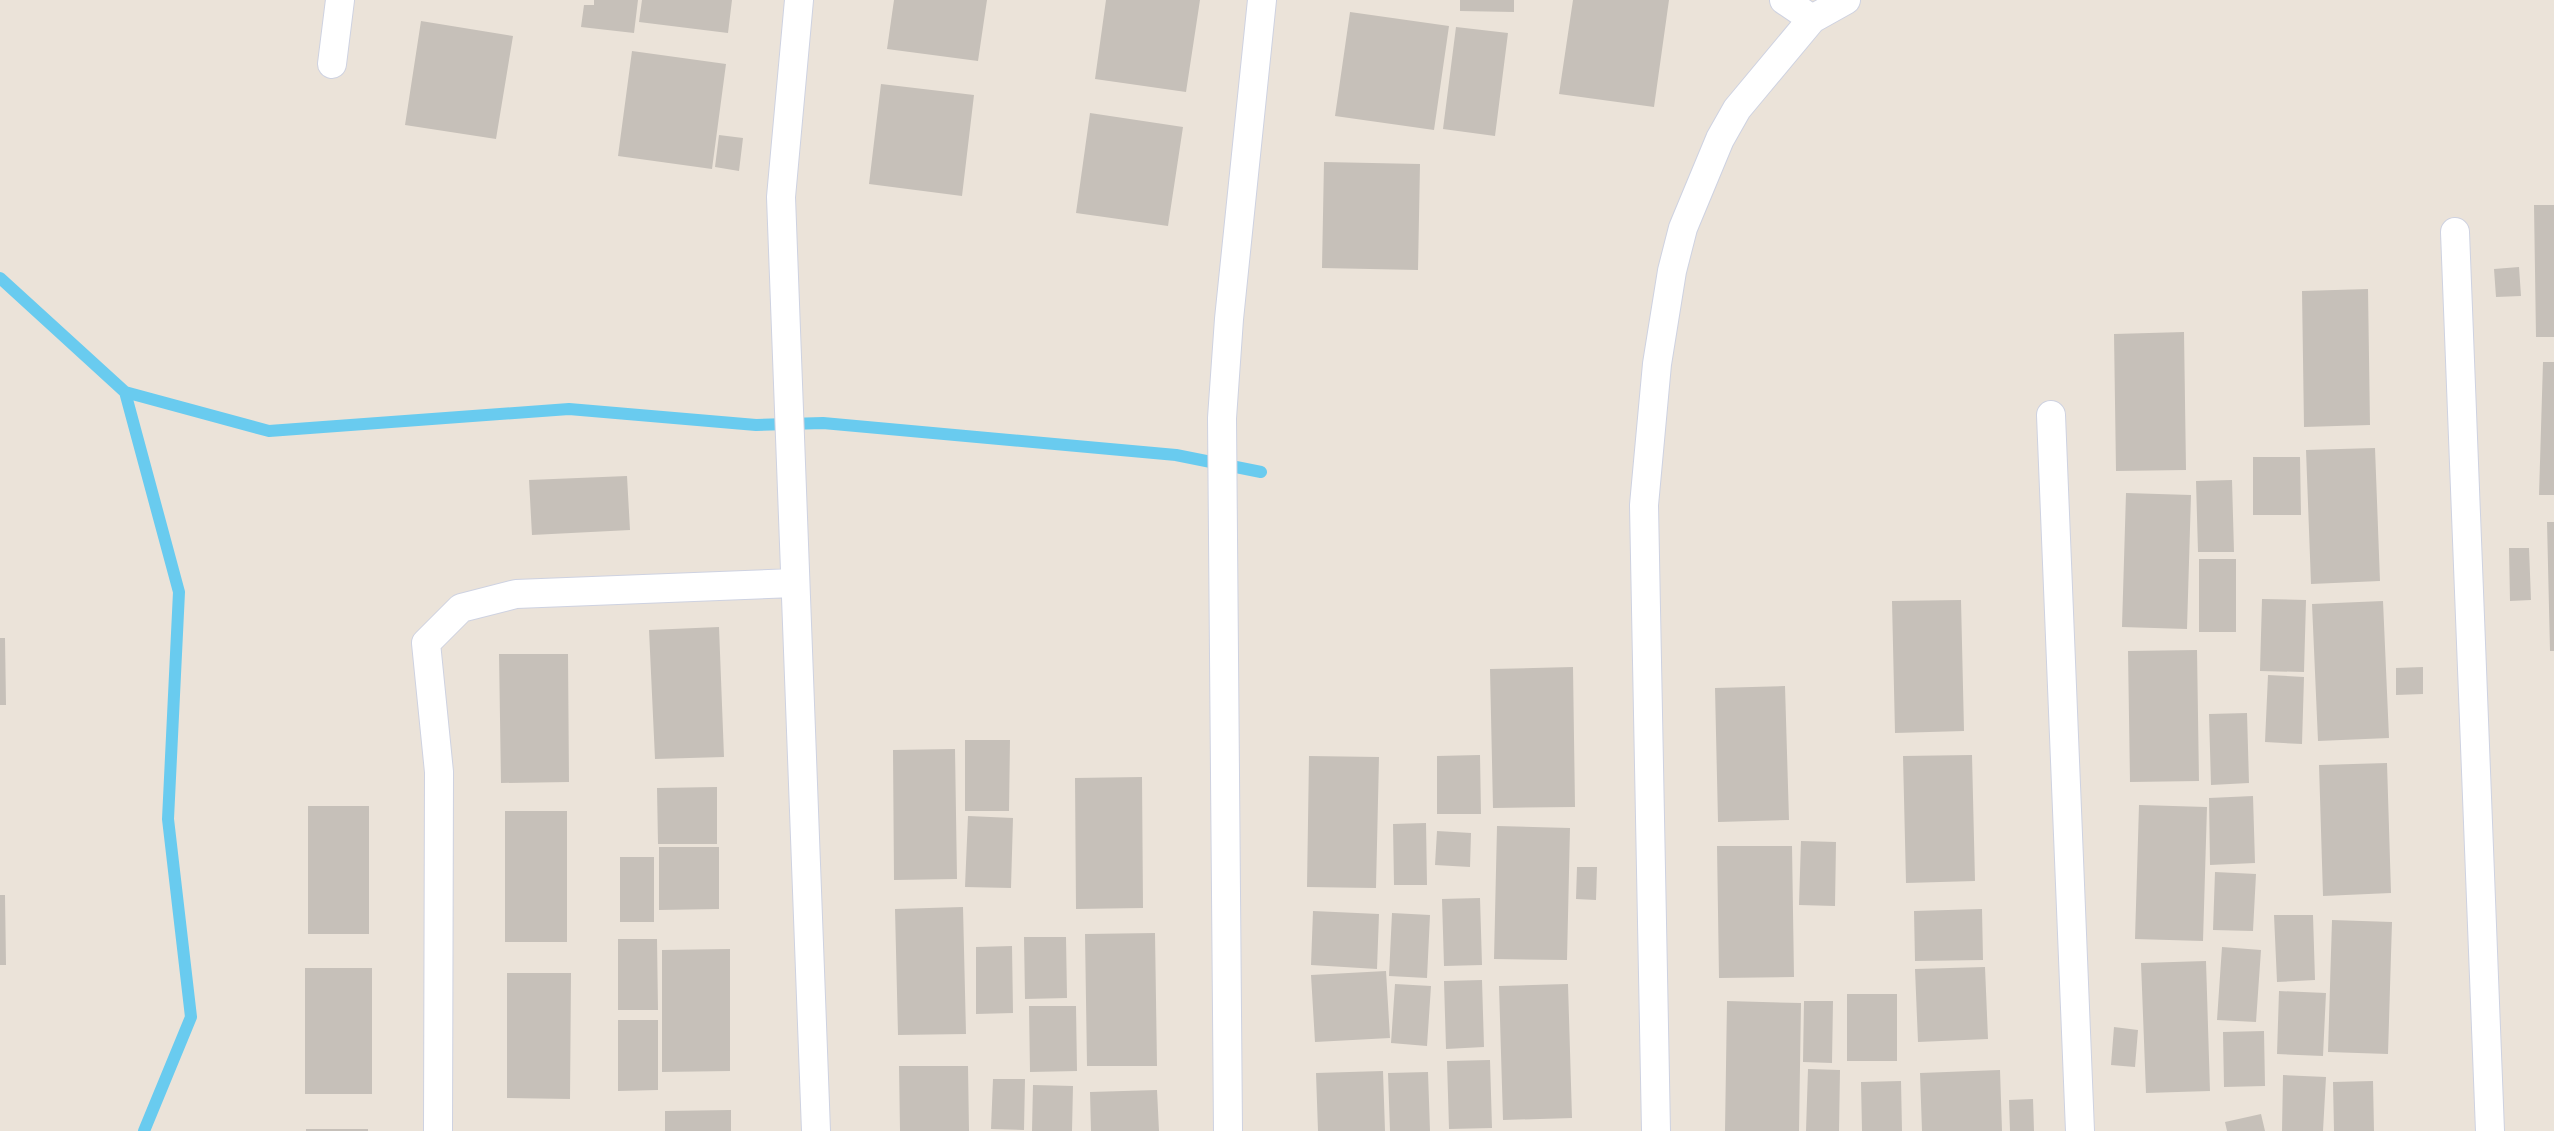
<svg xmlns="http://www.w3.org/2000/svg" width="2554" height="1131" font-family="Cabin,sans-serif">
  <rect width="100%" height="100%" fill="#ebe3d9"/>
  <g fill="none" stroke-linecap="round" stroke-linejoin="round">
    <path stroke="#69cbef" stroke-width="12" d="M0 278 125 392 269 431 569 409 756 425 823 423 1176 455 1261 472
      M125 392 179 592 168 819 191 1017 144 1131"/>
  </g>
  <path fill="#c6c0b9" d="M594 0H638L634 33 581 27 584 5H594Z
    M642 0H732L728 33 639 22Z
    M894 0H987L978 61 887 49Z
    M1106 0H1200L1186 92 1095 79Z
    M1460 0H1514V12L1460 11Z
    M1573 0H1669L1654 107 1559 94Z
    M1350 12 1449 26 1434 130 1335 116Z
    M421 21 513 36 496 139 405 125Z
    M1456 27 1508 33 1495 136 1443 129Z
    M632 51 726 64 712 169 618 156Z
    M881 84 974 95 962 196 869 184Z
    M1090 113 1183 127 1168 226 1076 213Z
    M719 135 743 138 739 171 715 167Z
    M1324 162 1420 164 1418 270 1322 268Z
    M2534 205H2554V337H2536Z
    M2519 267 2521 296 2496 297 2494 269Z
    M2368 289 2370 425 2304 427 2302 291Z
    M2184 332 2186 470 2116 471 2114 334Z
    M2543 362H2554V495H2539Z
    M2375 448 2380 581 2311 584 2306 450Z
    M2253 457H2300L2301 515H2253Z
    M627 476 630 530 532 535 529 480Z
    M2232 480 2234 552H2198L2196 481Z
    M2126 493 2191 495 2187 629 2122 627Z
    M2547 522H2554V651H2550Z
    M2509 548H2529L2531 600 2510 601Z
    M2199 559H2236V632H2199Z
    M2262 599 2306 600 2304 672 2260 671Z
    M1961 600 1964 731 1895 733 1892 601Z
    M2383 601 2389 738 2318 741 2312 604Z
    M719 627 724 757 655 759 649 630Z
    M0 638H5L6 705H0Z
    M2197 650 2199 781 2130 782 2128 651Z
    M499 654H568L569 782 501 783Z
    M1573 667 1575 807 1493 808 1490 669Z
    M2423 667V694L2396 695V668Z
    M2268 675 2304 677 2302 744 2265 742Z
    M1785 686 1789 820 1718 822 1715 688Z
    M2247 713 2249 783 2211 785 2209 714Z
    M965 740H1010L1009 811H965Z
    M955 749 957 879 894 880 893 750Z
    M1480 755 1481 814H1437V756Z
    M1972 755 1975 881 1906 883 1903 756Z
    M1309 756 1379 757 1376 888 1307 887Z
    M2387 763 2391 893 2323 896 2319 765Z
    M1142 777 1143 908 1076 909 1075 778Z
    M717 787V844H658L657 788Z
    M2253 796 2255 863 2210 865 2209 798Z
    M2139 805 2207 807 2203 941 2135 939Z
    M308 806H369V934H308Z
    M505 811H567V942H505Z
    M968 816 1013 818 1011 888 965 887Z
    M1426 823 1427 885H1394L1393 824Z
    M1497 826 1570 828 1567 960 1494 959Z
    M1437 831 1471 833 1470 867 1435 865Z
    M1801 841 1836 842 1835 906 1799 905Z
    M1717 846H1792L1794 977 1719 978Z
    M659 847H719V909L659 910Z
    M620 857H654V922H620Z
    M1577 867H1597L1596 900 1576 899Z
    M2215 872 2256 874 2253 931 2213 930Z
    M0 895H5L6 965H0Z
    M1480 898 1482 965 1444 966 1442 899Z
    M963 907 966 1034 898 1035 895 909Z
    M1982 909 1983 960 1915 961 1914 911Z
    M1313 911 1379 914 1377 969 1311 965Z
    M1392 913 1430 915 1427 978 1389 976Z
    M2274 915H2313L2315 980 2277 982Z
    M2332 920 2392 922 2388 1054 2328 1052Z
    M1155 933 1157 1066H1087L1085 934Z
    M1024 937H1066L1067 998 1025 999Z
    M618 939H657L658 1010H618Z
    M1012 946 1013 1013 976 1014V947Z
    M2222 947 2261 950 2256 1022 2217 1020Z
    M730 949V1071L662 1072V950Z
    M2206 961 2210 1091 2146 1093 2141 963Z
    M1985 967 1988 1039 1918 1042 1915 969Z
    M305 968H372V1094H305Z
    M1386 971 1390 1038 1315 1042 1311 975Z
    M507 973H571L570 1099 507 1098Z
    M1482 980 1484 1047 1446 1049 1444 981Z
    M1395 984 1431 986 1427 1046 1391 1043Z
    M1568 984 1572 1118 1503 1120 1499 986Z
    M2279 991 2326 993 2323 1056 2277 1054Z
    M1847 994H1897V1061H1847Z
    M1727 1001 1801 1003 1799 1131H1725Z
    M1804 1001H1833L1832 1063 1803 1062Z
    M1029 1006H1076L1077 1071 1030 1072Z
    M618 1020H658V1090L618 1091Z
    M2114 1027 2138 1030 2135 1067 2111 1065Z
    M2264 1031 2265 1086 2224 1087 2223 1032Z
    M1490 1060 1492 1128 1449 1129 1447 1061Z
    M899 1066H968L969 1131H900Z
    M1808 1069 1840 1070 1839 1131H1806Z
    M2000 1070 2002 1131H1922L1920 1073Z
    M1383 1071 1385 1131H1318L1316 1073Z
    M1428 1072 1430 1131H1390L1388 1073Z
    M2283 1075 2326 1077 2323 1131H2282Z
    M993 1079H1025L1024 1130 991 1129Z
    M1901 1081 1902 1131H1862L1861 1082Z
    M2373 1081 2374 1131H2334L2333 1082Z
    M1033 1085 1073 1086 1072 1131H1032Z
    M1157 1090 1159 1131H1091L1090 1092Z
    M2033 1099 2034 1131H2010L2009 1100Z
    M731 1110V1131H665V1111Z
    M2261 1114 2265 1131H2227L2225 1122Z
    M306 1129H368V1131H306Z"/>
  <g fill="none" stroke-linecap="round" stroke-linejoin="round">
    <defs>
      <path id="minor" d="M799 0 781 197 816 1131
        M1784 0 1812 19
        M332 64 340 0
        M2455 232 2490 1131
        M2051 415 2080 1131
        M438 1131 439 772 426 643 461 608 516 594 794 583
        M1228 1131 1222 418 1229 319 1262 0
        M1656 1131 1644 505 1657 364 1672 271 1683 228 1720 139 1737 109 1812 19 1846 0"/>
    </defs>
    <use href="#minor" stroke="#ced2e1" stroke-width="30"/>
    <use href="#minor" stroke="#fff" stroke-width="28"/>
  </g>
</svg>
